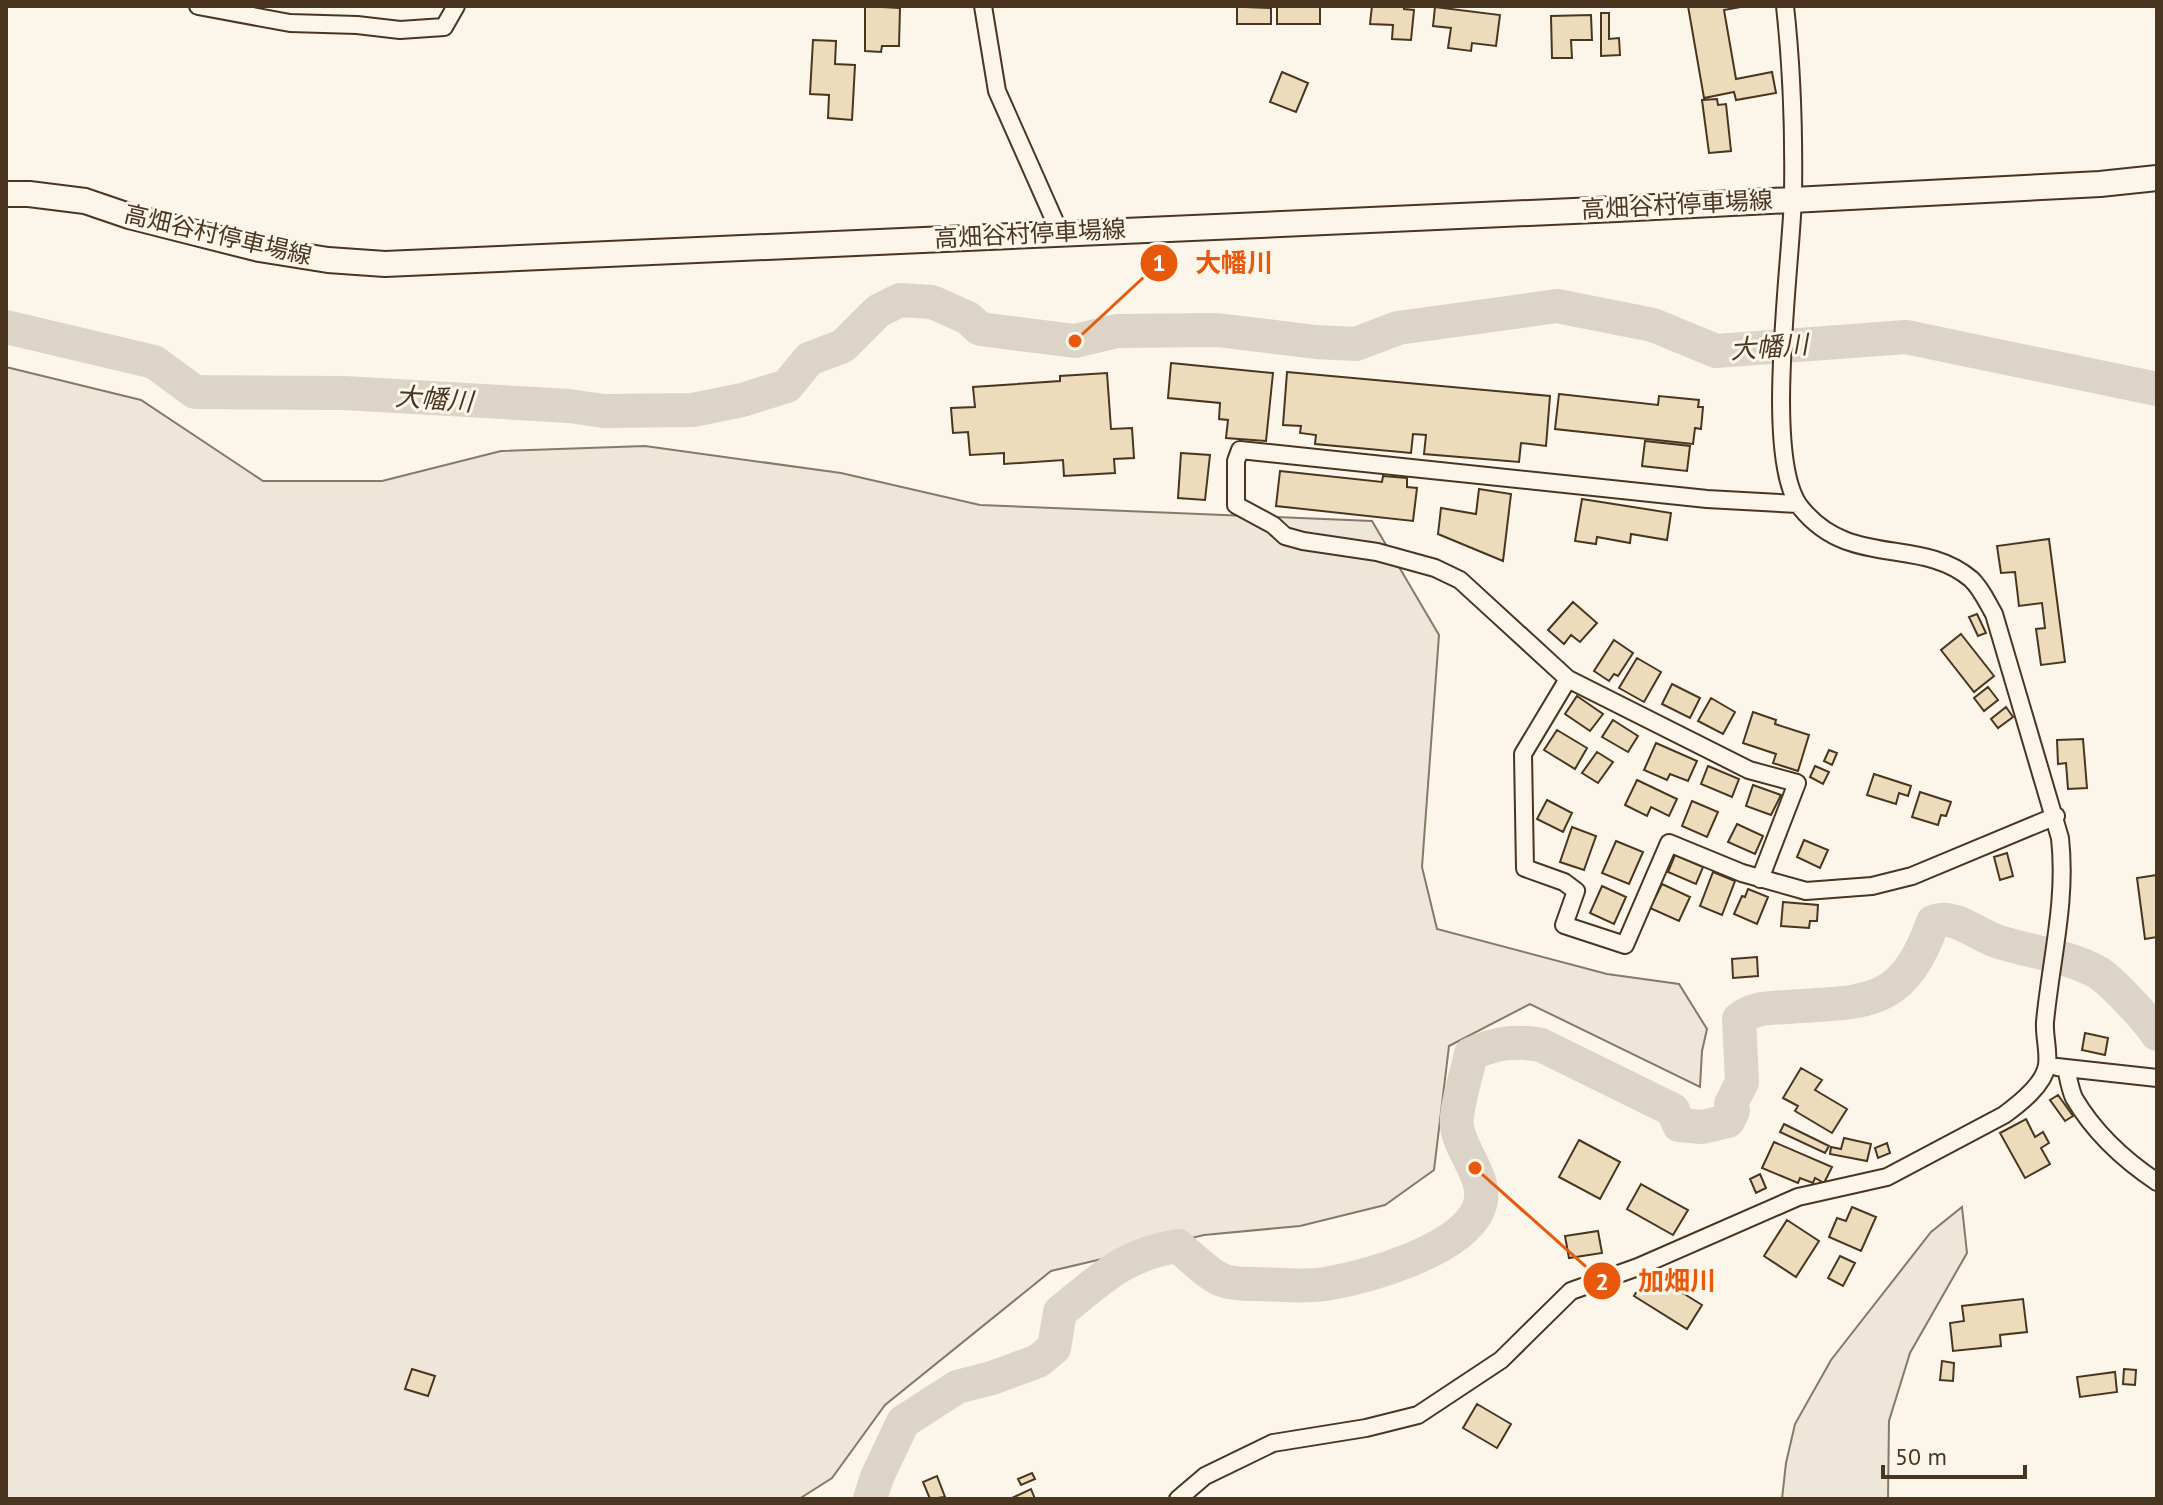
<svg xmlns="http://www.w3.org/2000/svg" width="2163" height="1505" font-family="'PT Sans','Noto Sans JP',sans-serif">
  <rect width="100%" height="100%" fill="#fbf6e9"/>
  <path fill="#ede6d9" stroke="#887966" stroke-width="2" d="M6 367 141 400 263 481H382L501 451 645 446 841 473 980 505 1372 521 1439 635 1422 867 1437 929 1607 974 1679 984 1707 1029 1702 1051 1700 1087 1530 1004 1449 1046 1434 1170 1385 1205 1300 1226 1204 1235 1051 1271 885 1405 832 1478 799 1499H6Z
    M1962 1207 1967 1253 1910 1353 1889 1421 1888 1499H1782L1786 1463 1795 1424 1831 1360 1931 1232Z"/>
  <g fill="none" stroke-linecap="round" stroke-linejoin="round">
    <path stroke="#dcd4c6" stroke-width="34" d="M6 327 154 362 195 392 344 393 569 406 604 411 693 410 742 400 787 386 809 359 843 346 878 311 900 300 932 302 968 318 980 329 1075 341 1117 331 1217 330 1315 342 1356 344 1398 328 1557 306 1653 325 1716 351 1906 337 2157 389
      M870 1499 877 1477 903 1422 957 1387 992 1378 1038 1361 1054 1348 1060 1312C1101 1279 1124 1254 1178 1246 1190 1256 1209 1275 1222 1280 1231 1284 1248 1284 1258 1284 1280 1285 1303 1287 1325 1284 1367 1277 1456 1252 1477 1212 1493 1182 1460 1154 1457 1126 1455 1108 1467 1074 1471 1054 1495 1043 1515 1040 1541 1045L1673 1110 1679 1125 1702 1127 1728 1121 1733 1111 1731 1104 1742 1082 1739 1019C1753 1008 1769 1008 1786 1007 1867 1001 1902 1009 1933 922 1954 913 1976 934 1996 941 2029 952 2066 955 2097 972 2110 979 2148 1020 2157 1034"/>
  </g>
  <path fill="#ecdcbc" stroke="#4a3520" stroke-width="2" d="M865 6 900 8 899 46H882L881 52 865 51Z
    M1219 6 1271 8V24H1237V7Z
    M1277 6H1320V24H1277Z
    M1372 6H1404V9L1414 10 1411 40 1392 39 1393 25 1370 24Z
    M1688 6H1746L1724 10 1736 79 1772 72 1776 93 1736 100 1734 92 1704 98Z
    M1435 7 1500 15 1496 46 1472 43 1471 51 1448 48 1451 28 1433 26Z
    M1601 13H1609V39L1619 38 1620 55 1601 56Z
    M1591 15 1592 40H1571L1572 58H1552L1551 16Z
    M813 40 836 41 835 64 855 65 852 120 828 118 829 95 810 94Z
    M1282 72 1308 83 1296 112 1270 102Z
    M1717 99 1718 105 1726 104 1731 151 1709 153 1702 100Z
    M1171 363 1273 373 1266 441 1226 438 1228 420 1219 419 1220 403 1168 398Z
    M1287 372 1550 396 1546 446 1521 443 1519 462 1424 454 1426 435 1413 434 1411 453 1315 444 1316 435 1300 433 1301 426 1283 425Z
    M1107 373 1111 429 1132 428 1134 458 1114 459 1115 473 1064 476 1063 460 1004 464V453L970 455 968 432 953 433 951 408 975 407 973 387 1060 381V376Z
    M1559 394 1658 405 1659 396 1699 400 1698 407H1703L1701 429 1695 428 1693 444 1555 429Z
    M1645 441 1690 446 1687 471 1642 466Z
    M1181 453 1210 455 1205 500 1178 498Z
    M1280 471 1382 482 1383 476 1407 478V487L1417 488 1413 521 1276 506Z
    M1479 489 1511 494 1503 561 1438 534 1441 508 1476 514Z
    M1582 499 1671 513 1667 540 1631 534 1630 543 1597 537 1596 544 1575 541Z
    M2049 539 2065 662 2041 665 2036 629 2045 628 2042 603 2019 606 2015 572 2001 573 1997 546Z
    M1573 602 1597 623 1580 642 1571 635 1564 644 1548 630Z
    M1977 614 1986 633 1978 636 1969 617Z
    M1961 634 1994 676 1974 692 1941 650Z
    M1614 640 1633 653 1618 676 1614 674 1609 681 1594 671Z
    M1637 658 1661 672 1644 702 1619 688Z
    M1672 684 1700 698 1690 718 1662 704Z
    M1988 687 1998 700 1984 711 1974 698Z
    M1577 696 1603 714 1590 731 1565 714Z
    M1711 698 1735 712 1723 734 1698 721Z
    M2006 707 2013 717 1998 728 1991 719Z
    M1753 712 1776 720 1775 724 1809 735 1798 771 1773 763 1776 754 1743 743Z
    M1613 720 1638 736 1628 752 1602 737Z
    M1557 730 1587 748 1575 769 1544 750Z
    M2083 739 2087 788 2068 789 2066 763 2058 764 2057 740Z
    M1656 743 1697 761 1688 781 1670 774 1667 780 1644 770Z
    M1829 750 1837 753 1832 765 1824 761Z
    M1597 752 1613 762 1598 783 1582 773Z
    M1708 766 1739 779 1732 797 1701 784Z
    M1815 766 1829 772 1823 784 1810 777Z
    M1874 774 1911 786 1908 796 1899 793 1896 804 1867 795Z
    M1637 780 1677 799 1669 816 1651 807 1647 816 1625 805Z
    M1753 785 1781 795 1771 815 1746 806Z
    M1920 792 1951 802 1946 816 1941 815 1938 825 1912 817Z
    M1547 800 1572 813 1563 832 1537 819Z
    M1692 801 1718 812 1707 837 1682 826Z
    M1737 824 1763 836 1755 854 1728 842Z
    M1572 827 1596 836 1584 870 1560 862Z
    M1804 840 1828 850 1820 868 1797 857Z
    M1616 841 1643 852 1629 884 1602 873Z
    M2007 853 2013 876 2000 880 1994 857Z
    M1675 855 1703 867 1696 884 1668 872Z
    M1713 872 1735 881 1722 915 1700 906Z
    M2157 875V937L2145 939 2137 878Z
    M1662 884 1690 897 1679 921 1650 908Z
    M1602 886 1626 897 1614 924 1590 913Z
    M1748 889 1768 897 1757 924 1734 914 1742 896 1745 897Z
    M1783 902 1818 905 1817 921H1810L1809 928 1781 926Z
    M1757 957 1758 976 1733 978 1732 959Z
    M2085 1033 2108 1038 2105 1055 2082 1050Z
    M1801 1068 1822 1080 1815 1090 1847 1109 1832 1133 1795 1111 1798 1106 1783 1098Z
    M2058 1095 2073 1116 2065 1121 2050 1100Z
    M2026 1119 2035 1137 2043 1132 2049 1143 2041 1148 2050 1164 2025 1178 2000 1133Z
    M1784 1124 1829 1146 1825 1153 1780 1132Z
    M1844 1138 1871 1144 1867 1161 1830 1154 1831 1147 1841 1149Z
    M1579 1140 1620 1162 1600 1199 1559 1177Z
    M1774 1142 1832 1167 1824 1183 1815 1178 1813 1183 1800 1178 1798 1183 1762 1168Z
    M1887 1143 1890 1153 1878 1158 1875 1148Z
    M1760 1174 1766 1188 1756 1193 1750 1179Z
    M1641 1184 1688 1210 1673 1235 1627 1209Z
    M1852 1207 1876 1217 1861 1251 1829 1237 1837 1218 1846 1221Z
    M1787 1220 1819 1241 1796 1277 1764 1256Z
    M1598 1231 1602 1253 1569 1258 1565 1236Z
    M1840 1256 1855 1263 1843 1286 1828 1278Z
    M1649 1272 1702 1305 1687 1329 1634 1296Z
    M2023 1299 2027 1332 2000 1335 2001 1346 1953 1351 1950 1323 1964 1321 1962 1306Z
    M1942 1361 1954 1363 1953 1381 1940 1380Z
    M412 1369 435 1376 428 1396 405 1389Z
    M2124 1369 2136 1370 2135 1385 2123 1384Z
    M2115 1372 2117 1392 2080 1397 2077 1377Z
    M1477 1404 1511 1424 1497 1448 1463 1428Z
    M1032 1473 1035 1479 1021 1485 1018 1479Z
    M937 1476 945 1497 930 1499 923 1482Z
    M1031 1489 1035 1499H1010Z"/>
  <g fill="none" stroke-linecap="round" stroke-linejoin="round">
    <defs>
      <path id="minor" d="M198 6 290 23 357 25 400 30 444 27 456 6
        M983 6 997 91 1060 233
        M1568 679 1523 754 1525 868 1564 882 1576 891 1564 925 1625 945 1669 843 1742 873 1806 891 1872 886 1912 876 2056 816
        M1760 879 1797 783 1749 770 1568 679 1460 580 1435 568 1377 552 1303 541 1285 536 1273 525 1236 505V461L1240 450 1707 499 1798 504
        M2057 1067 2157 1078
        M2066 1068C2068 1077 2070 1089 2074 1098 2094 1132 2124 1160 2157 1182
        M1178 1499 1205 1476 1273 1443 1366 1428 1418 1415 1501 1360 1571 1291 1638 1267 1798 1197 1887 1177 2004 1115C2019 1104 2044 1085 2047 1065 2049 1051 2044 1036 2045 1022 2051 959 2067 901 2060 838L1994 614C1987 602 1981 588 1971 579 1920 536 1850 569 1801 508 1762 461 1792 260 1793 195 1794 131 1792 69 1785 6"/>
      <path id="secondary" d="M6 194H29L85 201 129 216 259 249 328 260 385 264 1617 209 2100 184 2157 178"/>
    </defs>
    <use href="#minor" stroke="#4a3520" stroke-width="20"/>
    <use href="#secondary" stroke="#4a3520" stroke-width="28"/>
    <use href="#minor" stroke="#fbf6e9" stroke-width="16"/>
    <use href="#secondary" stroke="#fbf6e9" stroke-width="24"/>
  </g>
  <g text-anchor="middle" stroke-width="6" stroke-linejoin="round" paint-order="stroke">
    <g font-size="24" fill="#4a3520" stroke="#fbf6e9">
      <text transform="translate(1677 205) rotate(-3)" y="8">高畑谷村停車場線</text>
      <text transform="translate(1030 234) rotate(-3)" y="8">高畑谷村停車場線</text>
      <text transform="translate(218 235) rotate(13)" y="8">高畑谷村停車場線</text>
    </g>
    <g font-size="26" font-style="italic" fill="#4a3520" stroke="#fbf6e9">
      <text transform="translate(1769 347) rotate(-4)" y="9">大幡川</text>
      <text transform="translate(434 399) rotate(4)" y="9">大幡川</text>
    </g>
  </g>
  <path fill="none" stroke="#e8590c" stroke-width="3" d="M1075 341L1159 263M1475 1168L1602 1281"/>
  <g fill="#e8590c" stroke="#fbf6e9" stroke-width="3">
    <circle cx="1075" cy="341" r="8"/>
    <circle cx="1475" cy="1168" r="8"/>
    <circle cx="1159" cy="263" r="20"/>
    <circle cx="1602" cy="1281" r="20"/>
  </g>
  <g font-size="24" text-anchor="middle" font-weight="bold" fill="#fff">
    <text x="1159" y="271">1</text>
    <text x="1602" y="1290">2</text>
  </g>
  <g font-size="26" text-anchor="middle" font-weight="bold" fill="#e8590c" stroke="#fbf6e9" stroke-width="6" stroke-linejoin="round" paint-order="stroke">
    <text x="1234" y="272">大幡川</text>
    <text x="1677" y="1290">加畑川</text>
  </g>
  <rect width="2163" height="1505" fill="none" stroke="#4a3520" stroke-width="16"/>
  <path d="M1883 1465v12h142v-12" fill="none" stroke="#4a3520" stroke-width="4"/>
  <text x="1895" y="1465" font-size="24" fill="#4a3520" stroke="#fbf6e9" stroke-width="6" paint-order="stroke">50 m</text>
</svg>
